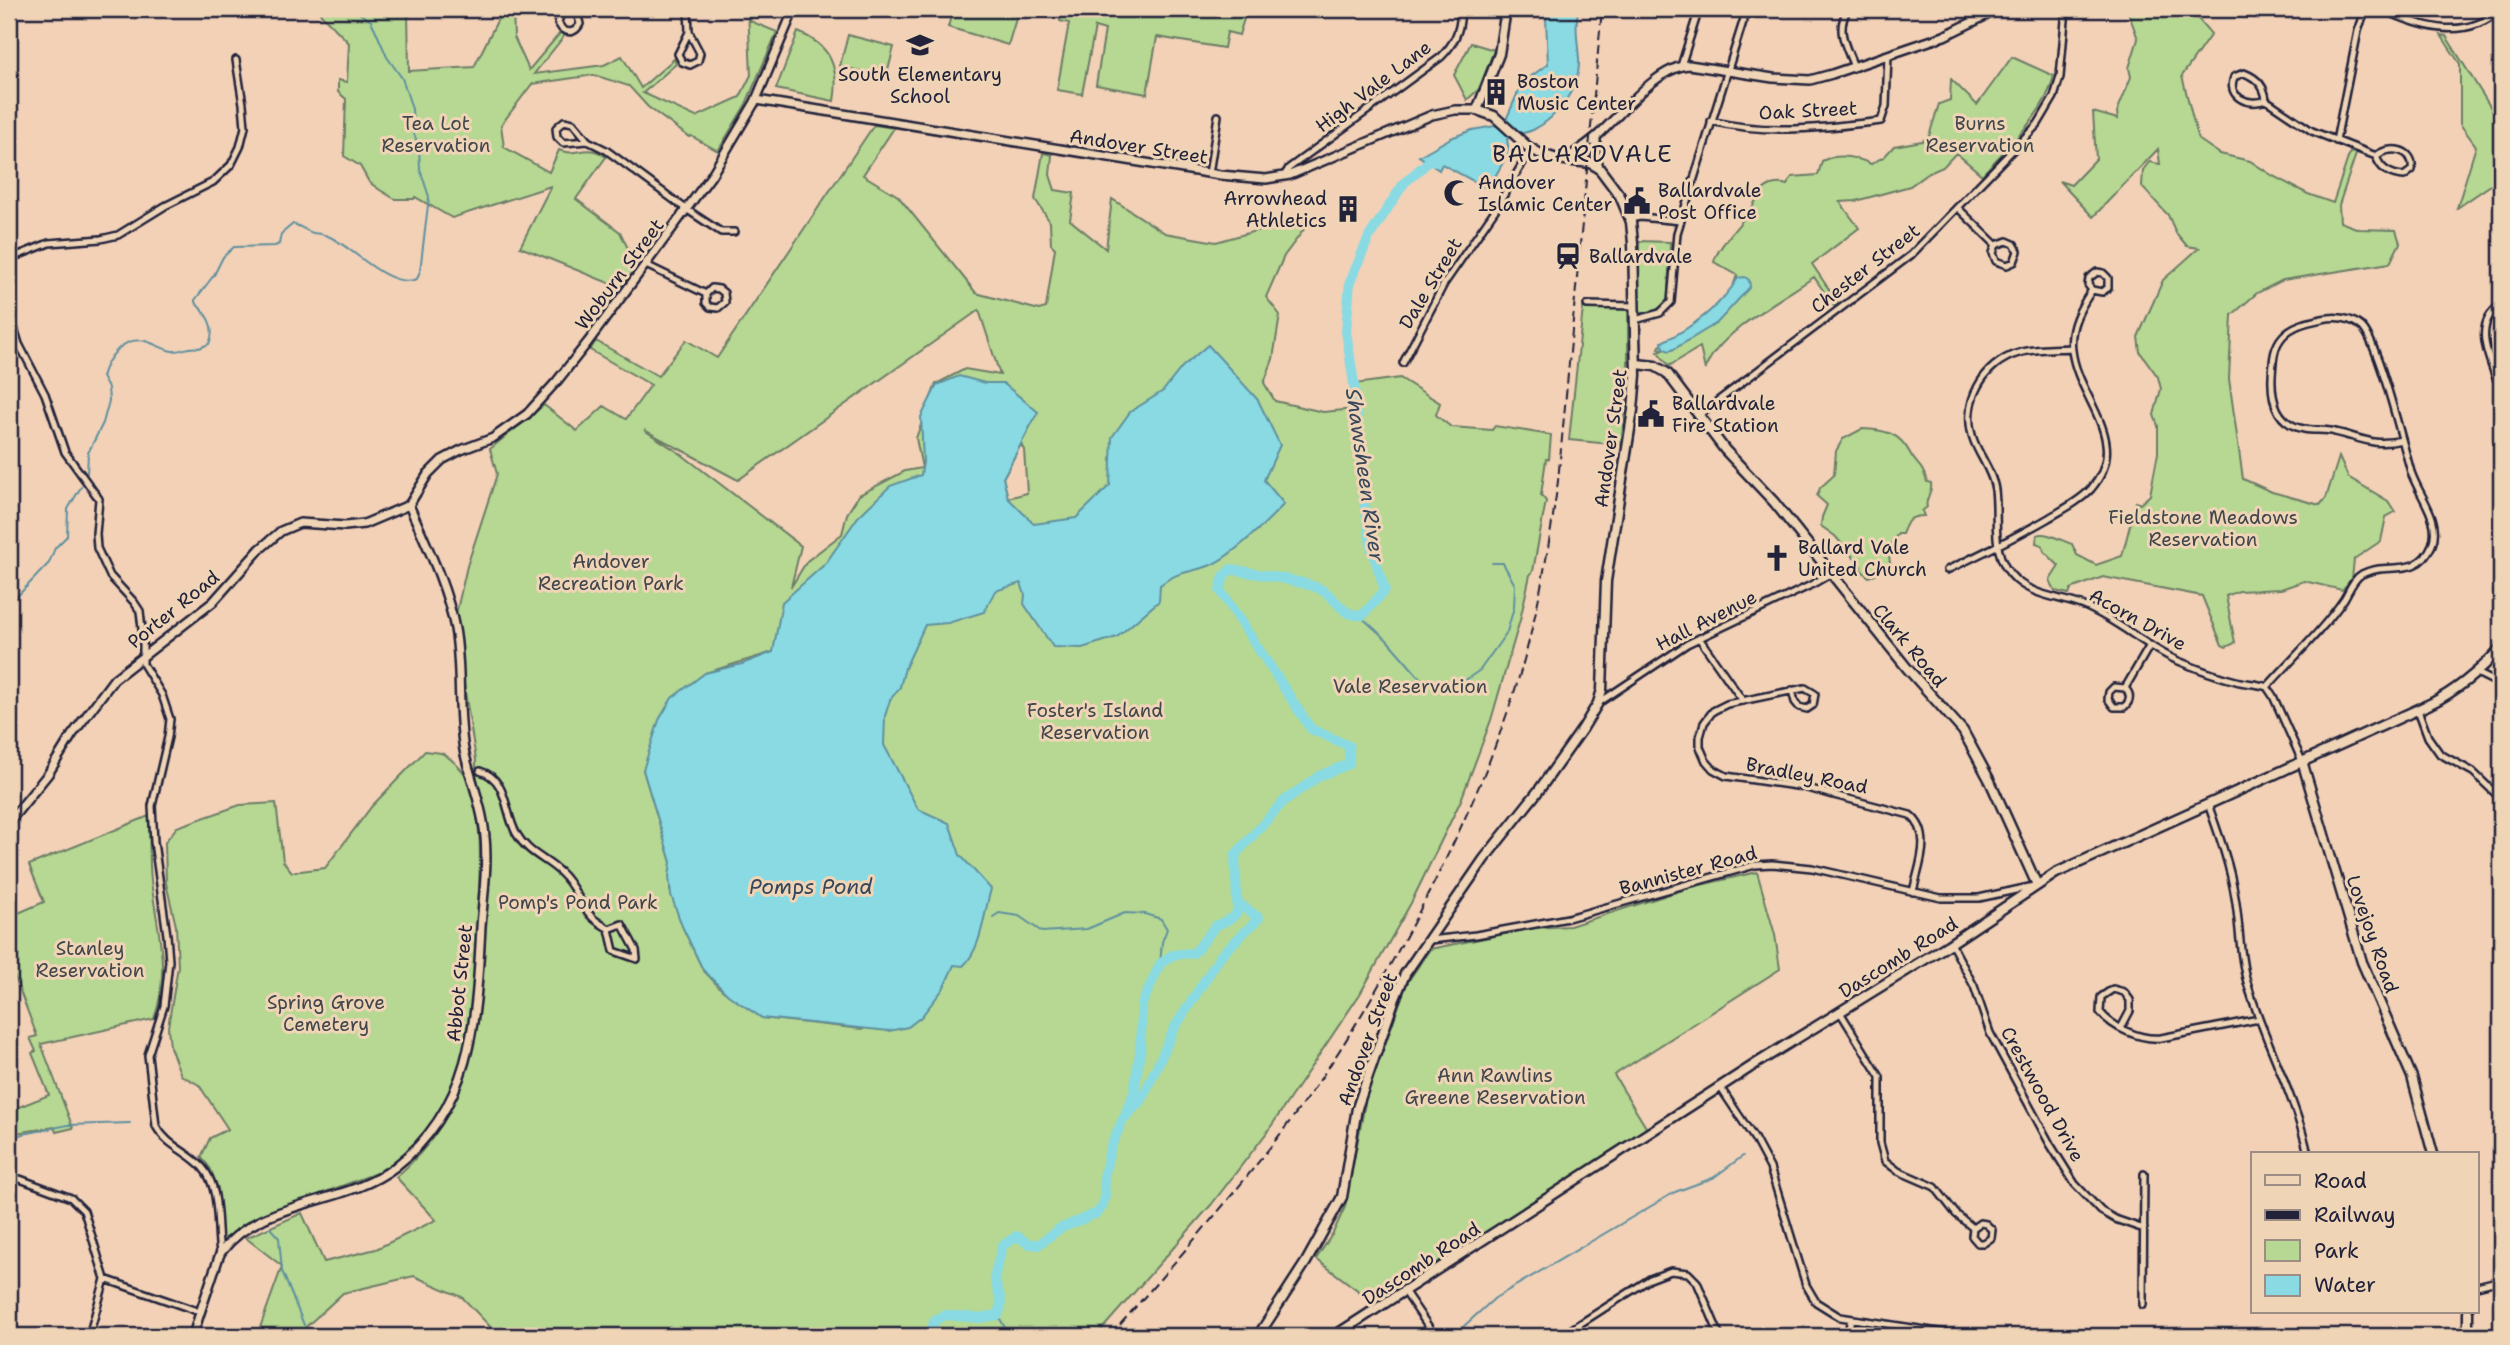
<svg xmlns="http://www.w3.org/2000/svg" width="2510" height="1345" font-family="'Shantell Sans',sans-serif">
  <rect width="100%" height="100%" fill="#f2d1b7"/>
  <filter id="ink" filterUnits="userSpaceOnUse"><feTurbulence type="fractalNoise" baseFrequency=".0143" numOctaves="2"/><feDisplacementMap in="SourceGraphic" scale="14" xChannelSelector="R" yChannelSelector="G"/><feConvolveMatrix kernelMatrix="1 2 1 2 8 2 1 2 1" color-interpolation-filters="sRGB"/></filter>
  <g filter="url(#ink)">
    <path fill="#b6d892" stroke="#6c7d66" stroke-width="2" fill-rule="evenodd" d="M316 9 408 10 409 71 474 67 503 9H513L514 37 529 70 560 33 565 35 534 74 604 65 622 56 641 88 674 59 676 64 643 93 696 117 740 97 751 75 748 9H755L750 21 777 32 746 104 718 151 691 136 689 137 648 107 629 86 594 75 532 84 501 125 504 147 549 172 559 150C578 158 587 142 606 157L576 199 620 232 637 267 621 288 520 247 551 186 452 218 415 197 414 199H395L380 190 369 182 360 166 344 156 346 99 338 92V80L347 82 349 43Z
      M953 9H1019L1008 45 948 27Z
      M1062 9H1247L1239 35 1227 32 1224 48 1157 37 1147 94 1096 85 1105 30 1095 27 1082 94 1057 90 1069 23 1060 21Z
      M2127 9H2190L2211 34 2182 76 2198 139 2220 154 2250 161 2273 176 2308 194 2333 203 2350 152 2356 154 2339 205 2340 222 2359 229 2396 230 2400 243 2390 263 2283 280 2257 293 2232 315 2229 379 2243 479 2272 492 2320 505 2326 498 2339 457 2348 477 2388 501 2395 512 2386 517 2381 541 2354 559 2352 579 2342 590 2304 581 2281 589 2239 591 2226 596 2235 643 2226 647 2222 645 2202 596 2103 577 2071 589 2069 594 2055 591 2050 580 2059 566 2044 551 2042 545 2036 543 2037 535C2047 531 2061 541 2072 544L2077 555 2096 565 2122 556 2136 502 2140 504 2150 495 2158 453V426L2154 415 2161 389 2158 377 2140 352 2138 337 2163 280 2199 248 2187 246 2176 233 2168 215 2142 187 2143 170 2149 162 2160 164 2158 149 2093 217 2059 181 2071 185 2096 159 2093 112 2118 119 2117 112 2131 77 2129 68 2138 39Z
      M798 32C830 45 840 67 834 101L776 89Z
      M848 35 894 47 886 78 840 66Z
      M2441 35 2446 36 2501 124V178L2457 208 2476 146 2460 124V64Z
      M1471 43 1494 50 1479 89 1467 100 1454 75Z
      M2012 57 2054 76C2045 115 2008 146 1982 175L1956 153 1943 167 1927 174 1910 186 1856 201 1840 202 1859 228 1812 264 1838 303 1834 306 1814 277C1783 298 1715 335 1705 370L1700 347 1669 366 1658 352 1663 350 1659 348 1660 346 1679 335 1708 313 1731 292 1737 275 1714 262C1717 247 1741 224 1751 209 1755 204 1757 195 1762 191 1769 184 1779 182 1787 185L1792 177 1818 175 1822 161C1838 153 1856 157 1871 164L1885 156 1894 146 1922 141 1929 136 1939 104 1950 100 1951 79 1977 105Z
      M874 125 894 128 863 175 898 196 976 293 1039 310 1046 308 1055 248 1051 244 1050 222 1035 199 1043 153 1052 155 1050 175 1055 190 1074 193 1070 220 1106 249 1112 199 1165 233 1216 242 1310 216 1305 228 1284 256 1266 297 1280 315 1273 359 1264 383 1275 401 1323 412 1355 409 1354 384 1400 378 1440 403 1436 415 1451 427 1492 430 1495 426 1551 435 1549 459H1546L1541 495 1546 501 1533 571 1530 575 1520 620 1491 720 1461 800 1411 903 1360 994 1268 1131 1211 1205 1096 1336H499L462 1297 414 1276 343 1293 296 1336H257L282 1266 246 1238 302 1213 324 1262 376 1249 436 1220 396 1177C476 1109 479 1021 485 924 486 896 491 866 489 838 486 811 475 787 476 760L454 623 467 566 497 474 490 449 544 405 577 431 604 406 626 419 651 385 590 350 596 341 658 376 686 340 717 358ZM979 310 1000 375 965 369 936 384 916 438 922 468 905 471 859 495 847 514 842 534 807 561 791 587 801 546 681 454 644 430 738 480ZM1021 444 1024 450 1027 493 1008 498 1003 478ZM773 652 863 1029 762 1018 722 990 703 970 685 932 670 890 671 862 643 770 705 673Z
      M1638 241 1670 242 1668 299C1662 310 1651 312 1639 313Z
      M1583 308H1628V383L1621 445 1569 440Z
      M1862 429C1884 430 1899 432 1910 453 1916 465 1923 465 1927 482L1931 483C1933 493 1924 499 1927 507L1922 511 1924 516C1908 516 1907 522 1902 534H1898C1891 541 1887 557 1891 566L1869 577 1861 570V566L1835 536 1821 526 1822 517 1827 505 1817 496 1820 488 1834 475 1836 451 1843 439Z
      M425 751C430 752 436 752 441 753 448 755 464 771 467 778 486 824 479 879 477 926 474 980 474 1033 454 1084 439 1121 413 1150 379 1172L272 1212 225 1238 222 1235 218 1188 210 1168 201 1157 210 1138 228 1129 199 1085 181 1075 170 1047 168 1027 178 966 176 926 166 883 165 842 177 827 240 805 276 803 283 861 292 872 325 868 372 806Z
      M149 816C150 837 149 859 151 881 157 928 171 972 154 1019L41 1044 73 1128 56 1132 54 1127 9 1134V1111L49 1095 32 1053 36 1051 30 1038 37 1036 9 962V917L44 902 29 865Z
      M1757 872 1775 935 1780 969 1614 1075 1647 1129 1376 1304 1316 1259 1333 1233 1345 1207 1366 1098 1407 983 1430 949 1535 928 1570 926 1692 887Z"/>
    <path fill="#89dae2" stroke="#60909f" stroke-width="2" d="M1550 9H1579C1574 24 1578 43 1579 59 1581 87 1557 118 1533 130 1524 134 1516 133 1507 139L1509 152 1488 189 1442 164 1439 170 1419 156 1451 138 1472 130 1495 126 1506 120 1522 83 1548 64 1546 18Z
      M1745 277 1749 280 1750 287 1717 323 1674 349 1669 351 1663 348 1662 342C1692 328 1721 306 1738 278Z
      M1208 345 1258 400 1280 445 1264 480 1284 504C1268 521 1232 556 1211 565 1191 573 1179 570 1160 585L1159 601 1117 637 1082 648 1053 647 1024 604 1025 595 1021 583 995 591 984 612 948 623 925 625 905 668 900 687 890 700 885 716 884 745 918 809 949 823 960 855 991 889C984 912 982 949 963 966L954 965 943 989 921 1017 908 1027 889 1031 762 1018 728 995 703 970 682 926 671 895 669 877 671 862 643 770 659 720 672 698 705 673 742 664 773 652 782 602 825 564 858 517 890 486 921 475 923 462 921 417 937 385 959 376 985 383H1003L1038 412 1003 478 1008 498 1034 524 1076 518 1110 485 1112 437 1130 412 1163 391 1182 367Z"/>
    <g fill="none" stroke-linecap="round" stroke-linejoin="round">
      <path stroke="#60909f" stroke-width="2" d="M87 473 88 453 103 423 109 401 108 388 102 377C107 358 123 336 145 341 154 343 162 349 172 351 182 352 189 345 199 348L209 344C217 327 206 314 195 302V300L214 275 223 257 234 247 275 246 279 244 281 234 293 224C301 226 306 231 313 233 319 234 324 234 330 237 354 248 389 290 417 279L420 271 429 197 420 169 419 147 413 131 412 109 402 78 387 57 375 29 371 21 353 9
        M9 605 49 563 55 548 67 536 68 509 81 487
        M1359 615 1387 640 1420 678 1435 686H1457L1480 670 1507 632 1514 607 1515 585 1503 563H1492
        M993 917 999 913 1019 916 1042 932 1087 929 1125 913 1145 914 1161 919 1167 929 1162 942 1160 964
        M9 1137 68 1125 130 1123
        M270 1228 279 1238 282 1271 304 1325
        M998 1315 1005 1328 1001 1336
        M1453 1336 1495 1298 1675 1192 1713 1178 1743 1156"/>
      <path stroke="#89dae2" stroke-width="10" d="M1126 1112 1134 1093 1140 1052 1142 1004 1160 964 1172 955 1193 953 1197 950 1215 926 1232 918 1238 911 1237 902
        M929 1336 935 1320 945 1315 979 1318 998 1315C1007 1297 993 1290 995 1275 996 1266 1001 1256 1002 1246L1017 1236 1027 1243 1038 1245 1059 1229 1097 1213 1102 1207 1105 1197 1104 1176 1110 1149 1123 1119 1141 1101 1175 1027 1221 955 1259 918 1237 902 1235 855 1284 801 1319 776 1349 764V746L1311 729 1220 590 1224 576 1231 569C1259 575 1292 578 1318 588 1338 596 1340 618 1363 615L1385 590 1372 550 1364 501 1354 384 1346 331 1350 282 1369 237 1404 183 1428 162 1440 159"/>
      <defs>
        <path id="minor" d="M562 9 558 23 562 29C569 34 576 32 580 24L576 9
          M688 9 689 32 700 53 698 61 690 65 682 62 678 54 689 32
          M1848 9C1835 30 1846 46 1854 67
          M2380 9C2421 26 2464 43 2501 9
          M1681 66 1699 9
          M2266 100C2265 87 2257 78 2244 73L2234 77C2226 97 2249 107 2266 100L2312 131 2376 156C2380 169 2390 175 2404 176L2412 170C2415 148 2389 145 2376 156
          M1711 121C1766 135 1826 128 1881 121L1886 106 1888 55
          M588 141 563 143 557 137 556 128 564 121 573 123 588 141 606 150 686 209 721 232H734
          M2336 141 2358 31 2366 9
          M1209 174 1218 116
          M1284 176 1289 168 1441 57C1454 44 1462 28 1460 9
          M1958 208 1996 245 1993 253 1996 261 2007 265 2014 262 2018 251 2014 244 2007 241 1996 245
          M1630 219 1640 217 1681 221
          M9 259 49 243 101 239 118 235 165 206 213 182 231 165 240 147 245 127 243 104 236 60
          M646 265 706 294V303L710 307 718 308 725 302 724 293 719 289 712 288 706 294
          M1587 305 1635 306
          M2501 305C2469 325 2492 364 2501 391
          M9 311 19 344 45 394 65 452 99 499 96 534 97 548 110 576 134 602 140 611 143 638V664L162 695 170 719 168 737 152 806 154 842 167 935 169 961 164 1006 148 1055 156 1126C167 1146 187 1151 202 1167 221 1187 216 1227 220 1253
          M1635 320 1660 313 1671 302 1677 233 1747 9
          M2071 348C2054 349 2035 348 2019 353 1982 363 1960 405 1974 441 1980 457 1993 473 1995 490 1999 521 1989 556 2016 580 2036 597 2061 597 2084 606 2117 620 2144 645 2176 660 2195 668 2216 676 2236 681 2246 684 2257 683 2267 687L2273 696 2302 761
          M1403 363 1444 284 1495 210 1531 149
          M1699 415 1911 255 2038 124 2054 97 2060 77 2066 9
          M1947 570C1981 554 2014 538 2047 519 2062 510 2079 502 2091 489 2133 441 2077 398 2072 350 2069 327 2080 308 2092 290L2102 292 2108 288V278L2103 273 2097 272 2089 278 2088 285 2092 290
          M1699 638 1743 701
          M2477 673 2501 685
          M2267 687C2292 659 2323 630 2344 599 2349 591 2353 579 2362 574 2387 561 2417 580 2432 545 2442 520 2419 496 2411 472 2403 444 2378 342 2362 327 2350 317 2336 316 2322 319 2308 322 2293 325 2283 336 2273 347 2273 361 2272 376 2271 399 2276 424 2304 429 2314 431 2325 429 2335 432 2362 438 2373 447 2402 440
          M2125 688C2131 694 2131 701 2124 707H2114L2108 699 2109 692 2114 687 2125 688 2150 645
          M1792 690 1795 702 1799 707 1807 709 1813 705 1815 694 1805 688 1727 704 1713 711 1704 723 1700 737V747L1706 761 1713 769 1726 776 1803 787 1910 815C1934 834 1918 867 1913 892
          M1600 702 1687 644 1811 585 1832 573
          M2418 710 2428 737 2440 754 2473 772 2501 799
          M480 771C508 779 504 811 516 833 528 854 544 857 560 872 574 884 579 903 591 916 595 921 603 925 609 929L614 951 637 959 636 950 622 924 609 929
          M2208 804C2219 835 2230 865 2235 897 2240 925 2239 955 2247 982 2264 1042 2294 1092 2308 1154
          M1430 940 1476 935 1568 918 1755 865 1772 864 1812 868 1941 898H1979L2034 886
          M1951 943 1974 986 1990 1033 2050 1144 2075 1184 2101 1211 2115 1219 2144 1229
          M1840 1012 1880 1077V1143L1885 1161 1898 1171 1935 1187 1956 1214 1973 1228 1980 1223 1986 1224 1992 1230 1991 1238 1984 1243H1978L1972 1236 1973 1228
          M2121 1028 2130 1011V1000L2124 992 2113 989 2101 997 2100 1012C2113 1028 2140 1040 2161 1038L2259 1019
          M1720 1087 1754 1138 1770 1168 1806 1285 1816 1302 1840 1317 1965 1336
          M9 1179H20L71 1198 84 1211 105 1279 89 1336
          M105 1279 200 1312
          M2477 1286 2501 1280
          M1405 1292 1435 1336
          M2143 1305 2144 1174
          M1561 1336 1650 1279 1671 1271 1688 1273 1697 1282 1720 1336
          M1847 1336 1851 1319"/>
        <path id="tertiary" d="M757 100 1220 175 1266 179 1290 175 1432 115 1455 110H1477
          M1596 137V154L1599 168
          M1566 159C1576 152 1588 144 1597 136 1622 114 1656 67 1689 65L1773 78 1810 80 1832 74 1944 36 1999 9
          M409 505 428 474 442 460 461 450 493 438 527 414 557 381 588 342 711 176 755 102 794 9
          M9 822 48 774 72 735 114 679 213 602 260 549 281 531 300 523 345 526 364 524 409 505
          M193 1336C199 1314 207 1293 214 1271 217 1265 218 1256 222 1251 263 1198 345 1206 395 1167 474 1106 476 1017 481 927 483 897 488 866 485 837 483 807 470 779 464 750 457 709 462 668 455 629 447 586 426 544 409 505"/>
        <path id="secondary" d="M1637 364 1655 366 1667 373 1725 450 1774 502 1907 668 1963 731 1990 781 2037 885
          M2302 761 2362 962 2412 1077 2433 1154
          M1258 1336 1306 1262 1342 1197 1357 1108 1394 1001 1405 974 1484 859 1539 790 1583 728 1598 703 1602 690 1606 581 1633 410 1636 375 1633 243 1631 222 1620 196 1599 168 1590 163 1557 159 1539 153 1527 146 1494 116 1477 110 1499 54 1506 9
          M1334 1336 1757 1063 1948 945 2056 873 2430 704C2458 690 2480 671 2501 648
          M2468 1336V1312"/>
      </defs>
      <use href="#minor" stroke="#22223b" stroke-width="10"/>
      <use href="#tertiary" stroke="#22223b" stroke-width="12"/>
      <use href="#secondary" stroke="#22223b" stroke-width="13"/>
      <use href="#minor" stroke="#efd4b6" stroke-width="5"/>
      <use href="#tertiary" stroke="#efd4b6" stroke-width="7"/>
      <use href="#secondary" stroke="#efd4b6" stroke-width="8"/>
      <path stroke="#22223b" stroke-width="2" stroke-dasharray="10 5" stroke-linecap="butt" d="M1110 1336C1176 1261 1243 1186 1302 1105 1341 1052 1374 995 1405 938 1450 855 1491 768 1519 677 1538 614 1549 547 1558 481L1602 9"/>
    </g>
  </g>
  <defs>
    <symbol id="school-bare" viewBox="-9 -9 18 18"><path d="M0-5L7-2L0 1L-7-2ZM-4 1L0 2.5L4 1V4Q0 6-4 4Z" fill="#22223b" stroke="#efd4b6" stroke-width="2.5" paint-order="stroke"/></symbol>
    <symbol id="building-bare" viewBox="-9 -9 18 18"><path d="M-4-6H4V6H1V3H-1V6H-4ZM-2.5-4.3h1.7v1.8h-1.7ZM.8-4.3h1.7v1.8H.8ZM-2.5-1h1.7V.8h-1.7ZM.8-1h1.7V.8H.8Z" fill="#22223b" stroke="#efd4b6" stroke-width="2.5" paint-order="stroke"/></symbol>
    <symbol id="mosque-bare" viewBox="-9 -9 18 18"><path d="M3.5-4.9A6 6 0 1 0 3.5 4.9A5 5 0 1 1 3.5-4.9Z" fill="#22223b" stroke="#efd4b6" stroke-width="2.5" paint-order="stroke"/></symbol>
    <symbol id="civic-bare" viewBox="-9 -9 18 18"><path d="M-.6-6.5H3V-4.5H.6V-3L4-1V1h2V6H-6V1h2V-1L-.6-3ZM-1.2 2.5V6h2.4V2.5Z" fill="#22223b" stroke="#efd4b6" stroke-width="2.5" paint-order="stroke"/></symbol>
    <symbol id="station-bare" viewBox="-9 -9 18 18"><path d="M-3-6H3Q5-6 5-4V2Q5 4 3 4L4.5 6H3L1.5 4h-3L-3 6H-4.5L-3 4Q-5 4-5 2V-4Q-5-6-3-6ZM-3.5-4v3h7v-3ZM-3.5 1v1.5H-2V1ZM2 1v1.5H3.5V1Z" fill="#22223b" stroke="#efd4b6" stroke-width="2.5" paint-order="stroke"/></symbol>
    <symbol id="church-bare" viewBox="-9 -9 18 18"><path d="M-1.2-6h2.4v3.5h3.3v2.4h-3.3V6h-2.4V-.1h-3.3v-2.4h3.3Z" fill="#22223b" stroke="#efd4b6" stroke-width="2.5" paint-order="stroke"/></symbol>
  </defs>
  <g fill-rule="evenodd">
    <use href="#school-bare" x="901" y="26" width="38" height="38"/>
    <use href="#building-bare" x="1477" y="73" width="38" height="38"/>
    <use href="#mosque-bare" x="1438" y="174" width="38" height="38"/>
    <use href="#civic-bare" x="1618" y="182" width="38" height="38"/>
    <use href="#building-bare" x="1329" y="190" width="38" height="38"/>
    <use href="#station-bare" x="1549" y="237" width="38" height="38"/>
    <use href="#civic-bare" x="1632" y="395" width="38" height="38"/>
    <use href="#church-bare" x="1758" y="539" width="38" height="38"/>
  </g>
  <g text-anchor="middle" stroke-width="6" stroke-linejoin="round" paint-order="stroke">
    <g font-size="19" fill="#22223b" stroke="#efd4b6" text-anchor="start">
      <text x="920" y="81" text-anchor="middle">South Elementary<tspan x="920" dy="22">School</tspan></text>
      <text x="1517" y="88">Boston<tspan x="1517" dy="22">Music Center</tspan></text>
      <text x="1478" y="189">Andover<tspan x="1478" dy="22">Islamic Center</tspan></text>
      <text x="1658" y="197">Ballardvale<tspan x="1658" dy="22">Post Office</tspan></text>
      <text x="1327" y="205" text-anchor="end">Arrowhead<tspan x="1327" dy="22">Athletics</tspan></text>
      <text x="1589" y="263">Ballardvale</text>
      <text x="1672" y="410">Ballardvale<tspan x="1672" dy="22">Fire Station</tspan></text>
      <text x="1798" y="554">Ballard Vale<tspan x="1798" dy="22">United Church</tspan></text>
    </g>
    <g font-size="19" fill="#22223b" stroke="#efd4b6">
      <text transform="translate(1373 86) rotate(-37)" y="7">High Vale Lane</text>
      <text transform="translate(1808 110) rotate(-3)" y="7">Oak Street</text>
      <text transform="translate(1139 146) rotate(9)" y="7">Andover Street</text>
      <text transform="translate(1865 268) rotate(-38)" y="7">Chester Street</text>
      <text transform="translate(619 274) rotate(-53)" y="7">Woburn Street</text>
      <text transform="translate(1430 283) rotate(-59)" y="7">Dale Street</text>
      <text transform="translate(1610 438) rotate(-82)" y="7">Andover Street</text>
      <text transform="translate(173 609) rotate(-39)" y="7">Porter Road</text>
      <text transform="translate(2138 619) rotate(29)" y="7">Acorn Drive</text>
      <text transform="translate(1706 620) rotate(-27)" y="7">Hall Avenue</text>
      <text transform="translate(1910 645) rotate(50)" y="7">Clark Road</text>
      <text transform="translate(1807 775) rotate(11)" y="7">Bradley Road</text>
      <text transform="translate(1688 870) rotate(-15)" y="7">Bannister Road</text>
      <text transform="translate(2373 934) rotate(71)" y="7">Lovejoy Road</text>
      <text transform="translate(1898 957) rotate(-32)" y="7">Dascomb Road</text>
      <text transform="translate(459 983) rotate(-84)" y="7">Abbot Street</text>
      <text transform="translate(1367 1039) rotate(-70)" y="7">Andover Street</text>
      <text transform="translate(2043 1094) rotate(61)" y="7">Crestwood Drive</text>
      <text transform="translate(1421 1263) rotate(-33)" y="7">Dascomb Road</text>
    </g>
    <g font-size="19" fill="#40464c" stroke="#efd4b6">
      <text x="436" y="130">Tea Lot<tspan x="436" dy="22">Reservation</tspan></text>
      <text x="1980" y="130">Burns<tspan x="1980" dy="22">Reservation</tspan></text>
      <text x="2203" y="524">Fieldstone Meadows<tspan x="2203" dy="22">Reservation</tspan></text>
      <text x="611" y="568">Andover<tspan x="611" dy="22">Recreation Park</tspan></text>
      <text x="1410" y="693">Vale Reservation</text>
      <text x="1095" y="717">Foster's Island<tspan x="1095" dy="22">Reservation</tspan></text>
      <text x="578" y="909">Pomp's Pond Park</text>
      <text x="90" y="955">Stanley<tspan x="90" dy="22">Reservation</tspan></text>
      <text x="326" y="1009">Spring Grove<tspan x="326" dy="22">Cemetery</tspan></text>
      <text x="1495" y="1082">Ann Rawlins<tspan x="1495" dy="22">Greene Reservation</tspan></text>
    </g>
    <g font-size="21" font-style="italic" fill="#37475c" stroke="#efd4b6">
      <text transform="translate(1365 475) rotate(82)" y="7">Shawsheen River</text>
      <text x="811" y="894">Pomps Pond</text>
    </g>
    <g font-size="23" letter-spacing="2" fill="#22223b" stroke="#efd4b6">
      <text x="1583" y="162">BALLARDVALE</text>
    </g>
  </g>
  <rect width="2510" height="1345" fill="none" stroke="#efd4b6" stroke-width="35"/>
  <rect x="18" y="18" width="2475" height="1310" fill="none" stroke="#22223b" stroke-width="2.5" filter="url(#ink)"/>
  <rect x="2251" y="1152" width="228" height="161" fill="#efd4b6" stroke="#9d8d85" stroke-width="2"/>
  <rect x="2265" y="1175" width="35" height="10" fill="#efd4b6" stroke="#9d8d85" stroke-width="2"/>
  <text x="2314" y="1188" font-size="21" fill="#22223b">Road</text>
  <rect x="2265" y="1210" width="35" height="10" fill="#22223b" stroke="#9d8d85" stroke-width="2"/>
  <text x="2314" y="1222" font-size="21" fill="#22223b">Railway</text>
  <rect x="2265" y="1240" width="35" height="21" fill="#b6d892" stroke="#9d8d85" stroke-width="2"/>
  <text x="2314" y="1258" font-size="21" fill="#22223b">Park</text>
  <rect x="2265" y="1275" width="35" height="21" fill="#89dae2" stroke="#9d8d85" stroke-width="2"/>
  <text x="2314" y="1292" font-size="21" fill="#22223b">Water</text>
</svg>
